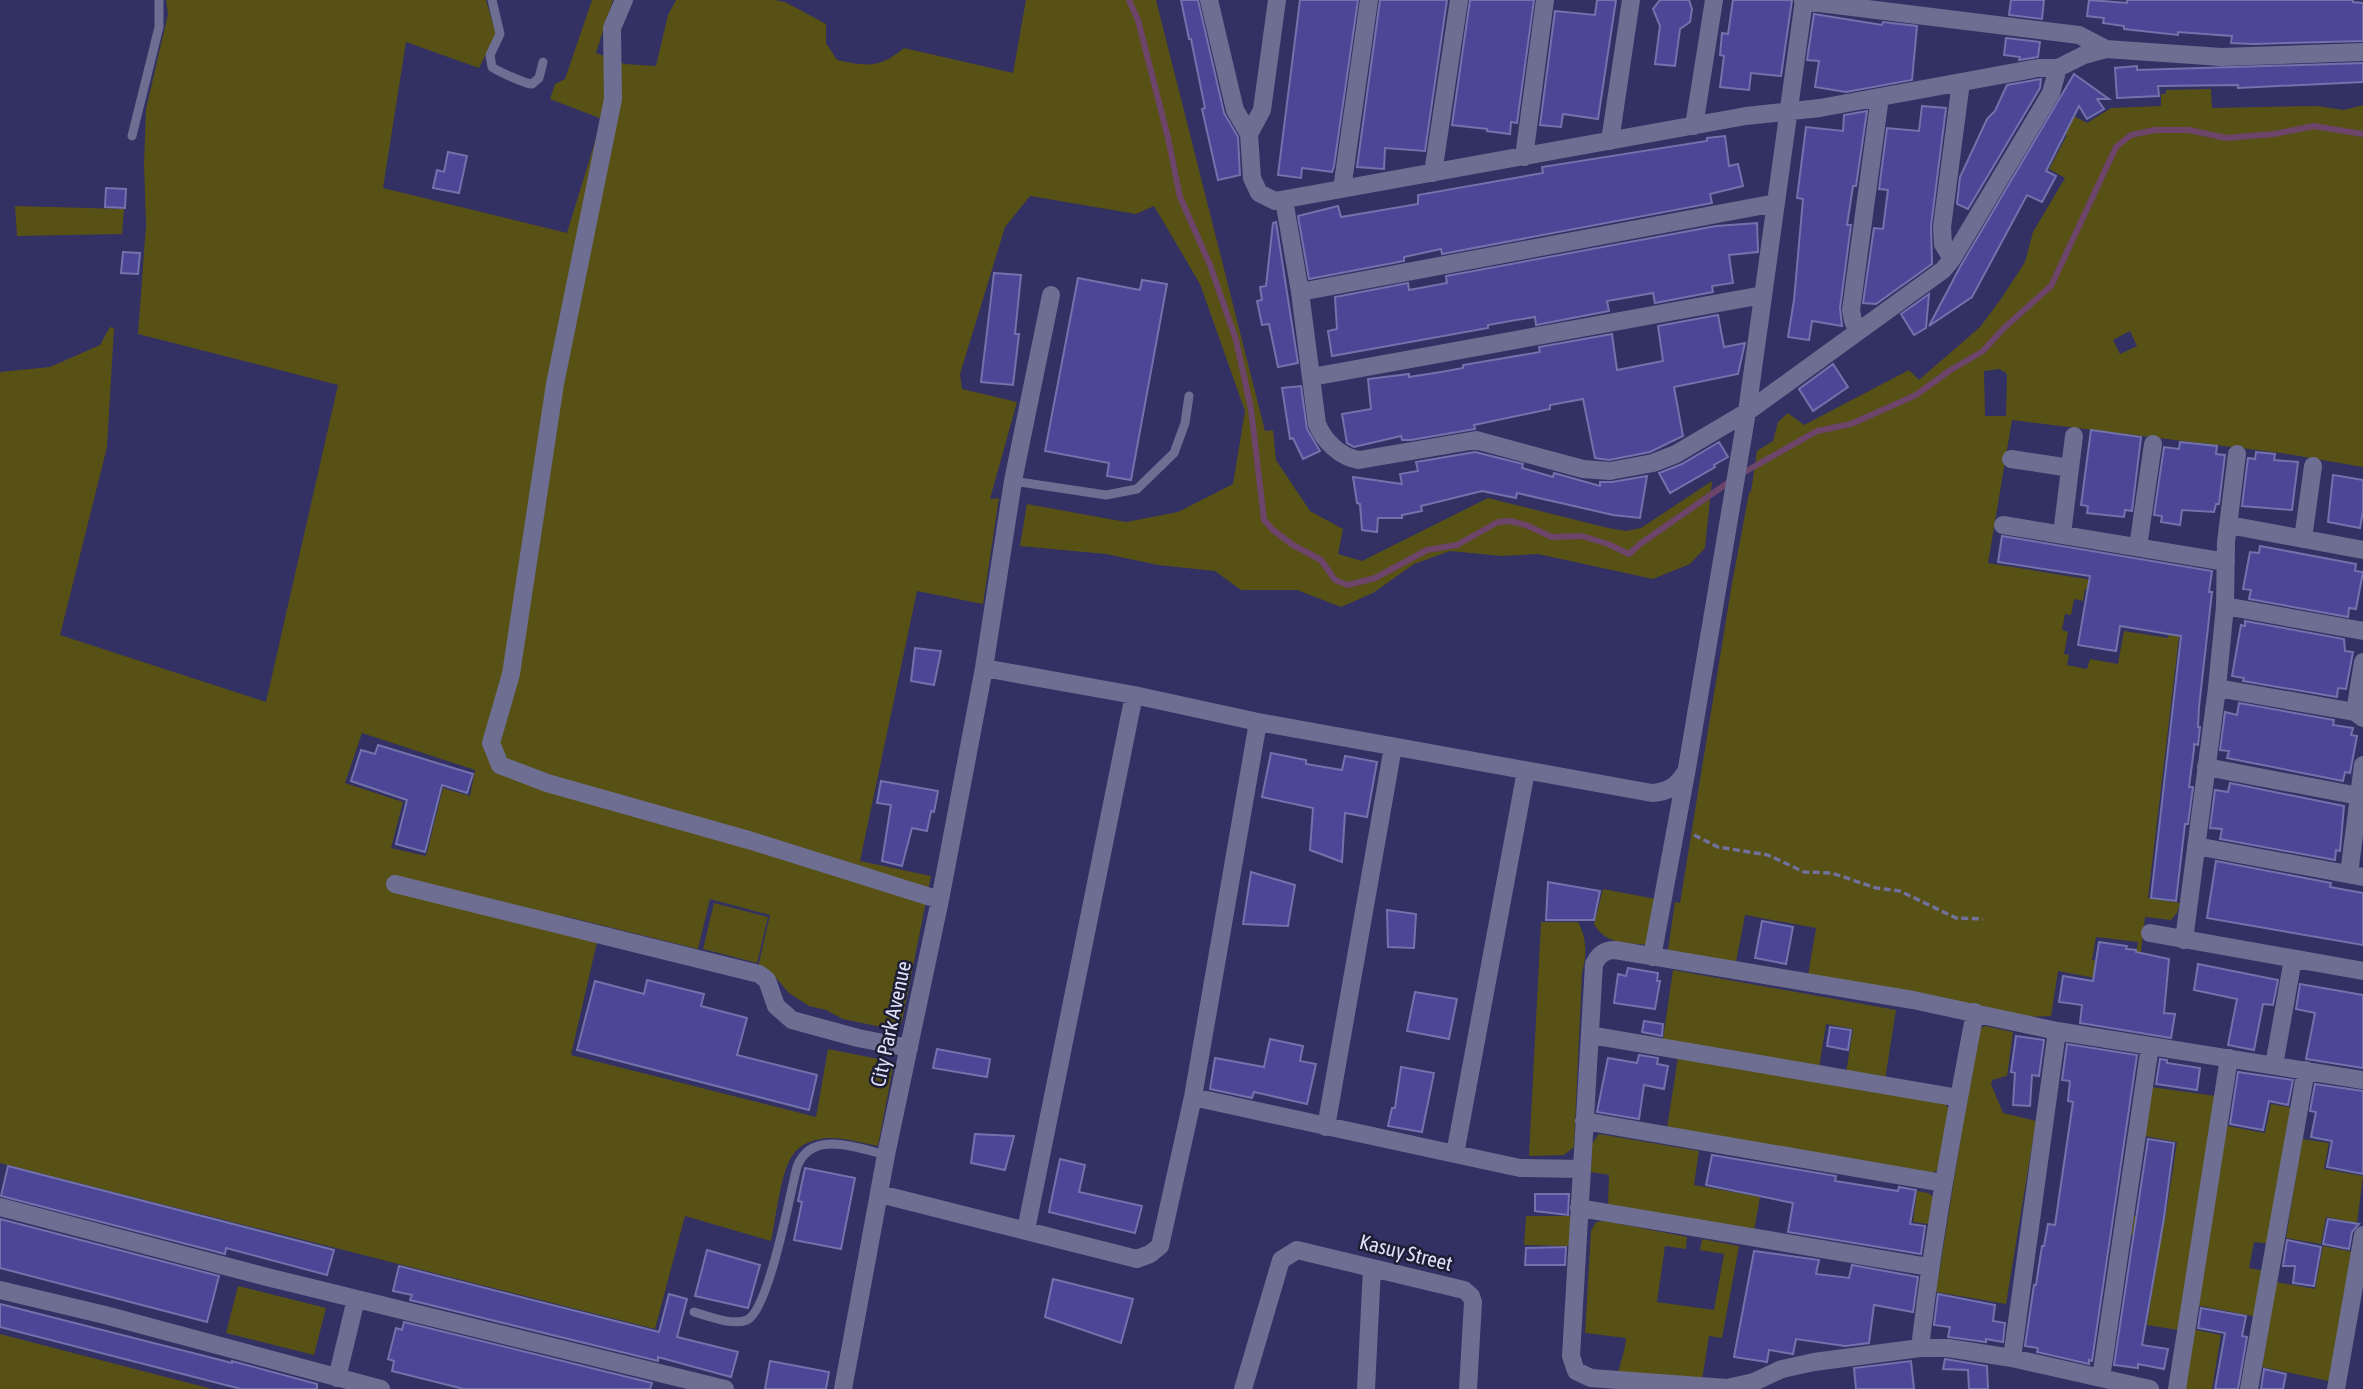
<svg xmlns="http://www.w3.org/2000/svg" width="2363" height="1389" font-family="'Asap Condensed',sans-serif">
  <rect width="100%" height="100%" fill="#333064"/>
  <path fill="#575115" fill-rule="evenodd" d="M166 0H486L496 34 479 68 406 42 383 188 567 233 602 119 550 99 555 84 565 79 592 0H613L596 53 625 64 656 66 668 15 676 0H774L785 2 826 24V43L837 60C867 66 879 69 904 48L1013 73 1026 0H1156L1265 431 1273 430 1276 460 1310 511 1343 529 1338 554 1362 561 1488 498 1608 528 1626 531 1641 528 1712 481 1705 548 1690 564 1653 579 1538 554 1502 556 1450 551 1414 564 1373 593 1341 607 1297 590H1241L1215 571 1158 565 1106 554 1020 546 1027 504 1126 522 1178 512 1233 484 1245 411 1200 284 1154 206 1136 214 1030 196 1005 227 960 374 962 389 1017 402 990 499 999 498 983 604 917 591 860 861 931 876 902 1022 898 1028 891 1029 843 1019 826 1010 809 1006 789 993 777 979 758 967 770 915 710 899 698 949 564 916 559 933 597 942 571 1055 816 1117 828 1049 894 1062 878 1146C862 1143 846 1138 830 1138 816 1138 799 1144 792 1156 780 1174 776 1219 771 1241L685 1216 655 1329 0 1163V372L50 367 100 345 110 327 114 328 107 447 60 635 266 702 338 385 138 334 146 226 144 164 146 109 168 14ZM362 733 475 770 470 796 443 788 426 856 391 848 403 802 345 783Z
    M2211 89 2212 108 2317 106 2344 110 2363 105V467L2281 453 2012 420 1988 563 2184 595 2148 898 2180 903 2177 913 2171 920 2145 917 2137 986 2058 971 2051 1016 2028 1017 1808 975 1816 928 1745 915 1736 962 1668 950 1675 902 1680 903 1731 589 1749 493 1751 492 1757 451 1773 441 1778 422 1788 413 1804 425 1909 370 1919 380 1980 327 2001 299 2025 262 2033 232 2065 178 2049 169 2067 135 2052 126 2061 109 2087 123 2111 108 2161 106V94H2166V90ZM2130 331 2137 346 2120 354 2113 340ZM2000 369 2007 374 2006 416H1985L1984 371ZM2085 589 2172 605 2168 638 2124 631 2118 664 2090 659 2087 669 2067 665 2069 655 2064 654 2068 632 2062 630 2065 614 2071 615 2074 599 2083 601ZM2096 937 2138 942 2134 967 2092 960Z
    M15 206 124 209 122 234 17 236Z
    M1603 889 1656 899 1648 945C1625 942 1606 945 1594 924Z
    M714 903 768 917 757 963 703 949Z
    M1541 922H1578C1587 938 1587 955 1582 973L1574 1147 1564 1155 1529 1156Z
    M1673 970 1896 1010 1885 1080 1846 1073 1853 1029 1826 1024 1819 1068 1663 1039Z
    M1985 1026 2013 1032 2007 1076 1992 1080 1991 1084 2003 1113 2036 1121 2006 1304 1936 1292 1978 1030Z
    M1678 1057 1945 1104 1950 1110 1940 1169 1932 1173 1667 1128Z
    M2151 1087 2216 1096 2178 1330 2147 1325 2159 1248 2150 1246 2145 1236 2126 1234 2129 1215 2165 1220 2177 1142 2144 1136Z
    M2271 1104 2293 1108 2270 1244 2254 1242 2249 1268 2265 1271 2258 1317 2195 1305 2222 1125 2265 1133Z
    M1599 1134 1699 1151 1694 1185 1760 1197 1754 1231 1608 1204 1609 1175 1591 1172 1592 1144Z
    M2302 1139 2329 1143 2324 1169 2363 1176 2357 1223 2326 1217 2321 1244 2286 1238Z
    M1917 1191 1928 1193 1934 1197 1929 1224 1913 1222Z
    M1526 1216H1571L1569 1246 1524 1245Z
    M1605 1221 1687 1237 1686 1249 1665 1246 1657 1302 1714 1310 1724 1254 1700 1250 1702 1239 1739 1246 1722 1338 1709 1336 1702 1380 1618 1373C1621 1360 1625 1351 1626 1338L1585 1333 1591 1231 1596 1222Z
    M2323 1246 2353 1252 2329 1381 2262 1367 2276 1282 2315 1289Z
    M238 1286 326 1308 314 1355 226 1333Z
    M2191 1329 2221 1335 2212 1389H2185Z
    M0 1334 212 1389H0Z"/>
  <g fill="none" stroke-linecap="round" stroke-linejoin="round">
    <path stroke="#6d446a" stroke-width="6" d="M1129 0 1138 20 1168 138 1180 197 1210 265 1236 340 1251 409 1264 520 1273 530 1293 545 1321 560 1335 580 1348 585 1375 578 1427 550 1457 545 1498 522 1510 521 1526 525 1552 537 1582 536 1608 544 1629 554 1640 544 1732 480
      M1741 474 1817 431 1851 424 1916 395 1949 371 1983 351 2003 329 2051 286 2116 147 2131 135 2155 130H2189L2226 138 2274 134 2314 126 2363 134"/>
  </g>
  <path fill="#4c4696" stroke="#7272ac" stroke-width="2" d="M1181 0H1198L1224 113 1238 137 1240 175 1218 180 1202 109 1205 108 1191 39H1189Z
    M1300 0H1358L1334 166 1332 172 1302 168 1301 178 1278 175Z
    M1380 0H1447L1425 151 1385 148 1384 169 1357 167Z
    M1470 0H1534L1517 123 1511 122 1510 134 1487 131V129L1452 125Z
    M1597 0H1616L1598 119 1563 114 1561 127 1540 125 1555 11 1595 15Z
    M1660 0H1689L1692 9 1690 22 1680 29 1675 66 1655 64 1660 26 1653 9Z
    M1733 0H1792L1781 76 1751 73 1749 90 1720 87 1724 56 1720 55 1722 33 1728 34Z
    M2011 0H2044L2042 19 2009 15Z
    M2089 0 2127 3V0H2353V2L2363 3V41L2253 44 2231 43 2232 36 2178 32V35L2124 29V26L2103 23 2104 18 2087 16Z
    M1814 14 1882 25 1883 22 1917 26 1912 80 1846 92 1815 87 1819 61 1807 60Z
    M2006 38 2040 42 2038 57 2019 60 2020 57 2004 55Z
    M2363 63V82L2238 88V85L2158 86 2159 96 2117 98 2115 68 2137 66V70Z
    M2074 74 2109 99H2097L2104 109 2087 119 2079 106 2046 171 2056 176 2042 202 2027 195 1972 297 1929 326 1960 267Z
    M2041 79 2040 88 1968 209 1957 204 1960 177 1987 119 1995 111 2007 85Z
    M1922 106 1946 108 1931 226 1932 264 1876 304 1863 303 1874 228 1883 229 1888 190 1879 189 1887 128 1919 131Z
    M1867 111 1856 186H1853L1847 225H1851L1840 308 1842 326 1812 321 1809 340 1788 337 1794 300 1803 199 1797 198 1806 127 1843 131 1844 115Z
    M1725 136 1729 166 1738 164 1743 186 1710 194 1712 203 1442 254 1441 249 1404 257V261L1309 279 1298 216 1338 206 1341 217 1418 204V195L1543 173 1542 167 1707 141V138Z
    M448 152 467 156 459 193 433 188 437 170 444 172Z
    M106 188 126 189 125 208 105 207Z
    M1276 222 1298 363 1278 367 1269 324 1262 325 1257 301 1262 300 1260 287 1266 286 1273 223Z
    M1757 223 1758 252 1729 255 1733 283 1712 286 1713 292 1655 303 1653 293 1607 301 1609 311 1536 325 1535 317 1516 320 1488 325V328L1332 356 1328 331 1337 329 1335 297 1408 283 1409 290 1447 283 1446 276 1716 226Z
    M123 252 140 253 138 274 121 273Z
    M994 273 1021 275 1015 334H1019L1013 385 981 382Z
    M1078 278 1140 290 1142 280 1167 284 1131 480 1107 476 1109 463 1045 451Z
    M1929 294 1926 328 1914 335 1901 314Z
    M1718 315 1724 347 1745 343 1738 374 1674 387 1683 436 1650 452 1609 460 1595 458 1583 399 1550 405V409L1474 425 1475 429 1411 440H1402L1401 436 1354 447 1347 443 1342 414 1371 409 1368 379 1409 374V377L1441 372 1463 368V365L1540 352 1539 347 1612 334 1617 370 1663 361 1658 326Z
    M1833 364 1848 387 1813 411 1799 389Z
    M1301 386 1307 429 1320 451 1303 459 1293 438 1290 439 1282 388Z
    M2091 430 2141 437 2132 511 2125 510 2124 517 2087 513 2088 506 2081 505Z
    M1719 442 1728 457 1714 465 1715 467 1670 493 1659 473 1682 464Z
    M2180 442 2217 446 2216 454 2225 455 2219 504H2216L2214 512 2182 510 2180 525 2161 522 2162 516 2154 515 2164 447 2179 449Z
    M1475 452 1523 464 1522 468 1553 477 1554 473 1600 486V482H1612L1647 476 1640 518 1613 515 1517 493 1516 498 1482 491 1421 506 1422 511 1402 515V518H1378L1377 532 1362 530 1360 504 1357 503 1353 477 1402 484 1400 474 1418 471 1416 462Z
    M2256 452 2275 454 2274 460 2298 462 2292 510 2242 506 2248 458 2255 459Z
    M2333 475 2363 480V511L2360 528 2328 522Z
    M2002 536 2212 571 2209 592H2212L2199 707 2198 727H2200L2198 745 2194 744V749L2189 787H2193L2188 824H2185L2176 901 2151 898 2181 636 2120 626 2116 651 2078 645 2090 576 1998 562Z
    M2260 546 2356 564 2355 571 2363 572 2356 609 2349 608 2348 617 2249 599 2251 590 2243 589 2250 552 2259 553Z
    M2245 621 2344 639 2345 651 2353 652 2346 689 2338 688 2337 697 2243 681 2244 678 2232 676 2241 625 2245 626Z
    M915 648 941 651 934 685 911 681Z
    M2239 703 2334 720 2333 725 2353 728 2351 735 2357 736 2350 773 2345 772 2343 781 2227 758 2229 751 2220 750 2225 712 2237 715Z
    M378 745 473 774 467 793 442 785 425 852 396 844 407 800 351 781 361 750 375 754Z
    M1271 753 1306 760V764L1342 770 1345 756 1377 762 1367 817 1345 813 1342 862 1310 850 1313 808 1262 797Z
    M881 781 938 791 934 812 931 811 927 831 912 828 902 866 882 861 891 805 877 803Z
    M2230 783 2344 806 2340 851 2336 850 2335 860 2220 839 2222 829 2210 828 2215 790 2228 792Z
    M2216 861 2331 883 2330 887 2363 893V945L2207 918Z
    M1251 872 1295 885 1288 926 1243 924Z
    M1548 882 1600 891 1594 920H1546Z
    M1387 910 1416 914 1414 948 1388 947Z
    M1762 921 1793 927 1786 964 1755 958Z
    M2099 942 2127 946 2126 949 2136 950V952L2169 959 2164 1013 2175 1014 2171 1038 2080 1023 2082 1005 2059 1002 2063 976 2093 981Z
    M2198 964 2278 980 2273 1005 2263 1004 2254 1050 2228 1045 2237 999 2194 990Z
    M1628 968 1658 973 1657 981H1660L1655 1009 1614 1003 1618 974 1626 976Z
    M647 980 704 994 701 1006 747 1018 737 1055 817 1075 809 1110 577 1050 595 981 644 994Z
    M2300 984 2363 995V1068L2306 1059 2315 1013 2296 1009Z
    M1415 992 1457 999 1449 1039 1407 1031Z
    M1644 1021 1663 1024 1662 1036 1642 1032Z
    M1830 1027 1851 1030 1848 1050 1827 1046Z
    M2016 1036 2044 1040 2039 1076 2032 1075 2030 1106 2013 1105 2015 1073 2011 1072Z
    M1270 1039 1303 1046 1300 1061 1316 1064 1307 1104 1254 1092 1252 1098 1210 1089 1215 1058 1264 1067Z
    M2067 1044 2137 1055 2092 1361 2089 1360V1364L2037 1352 2038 1348 2025 1346 2034 1285H2036L2042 1246H2044L2048 1224 2055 1225 2073 1102 2068 1101 2070 1081 2062 1080Z
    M937 1049 990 1059 987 1077 933 1068Z
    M1639 1055 1658 1058 1657 1064 1668 1066 1664 1089 1644 1085 1639 1119 1597 1112 1608 1058 1637 1063Z
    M2160 1059 2167 1060V1063L2200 1068 2197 1090 2156 1084Z
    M1401 1067 1434 1073 1422 1132 1388 1126 1392 1108H1395Z
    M2238 1072 2293 1080 2288 1105 2269 1101 2263 1130 2230 1124Z
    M2315 1084 2363 1091V1174L2327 1167 2332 1141 2311 1137 2316 1112 2310 1111Z
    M975 1134 1014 1136 1005 1170 971 1163Z
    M2148 1139 2174 1143 2164 1218 2142 1345 2168 1349 2164 1369 2138 1364V1368L2114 1365Z
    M1712 1155 1836 1176 1835 1181 1898 1191 1899 1187 1916 1190 1910 1224 1925 1226 1921 1254 1788 1232 1793 1203 1706 1185Z
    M1060 1159 1085 1165 1079 1192 1142 1206 1135 1233 1049 1212Z
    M8 1166 334 1250 327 1275 226 1248 225 1254 1 1196Z
    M805 1168 855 1178 841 1249 794 1240 802 1202 798 1201Z
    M1535 1194H1569L1568 1215 1535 1211Z
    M0 1219 219 1276 207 1322 0 1268Z
    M2328 1219 2359 1224 2352 1232 2349 1249 2323 1244Z
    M2287 1240 2321 1247 2314 1286 2293 1283 2295 1266H2283Z
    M1566 1247 1565 1265H1525L1526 1248Z
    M707 1250 760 1265 748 1308 695 1296Z
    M1754 1251 1819 1260 1816 1274 1849 1278 1852 1265 1918 1277 1913 1312 1874 1305 1869 1343 1845 1346 1796 1339 1793 1354 1769 1350 1767 1362 1734 1357Z
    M399 1266 659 1332 669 1294 687 1299 677 1337 738 1352 731 1377 658 1357V1361L410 1300 412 1295 393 1291Z
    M1053 1279 1133 1299 1121 1343 1045 1317Z
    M1938 1294 1995 1305 1993 1321 2005 1323 2003 1342 1986 1339V1342L1948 1337 1950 1327 1934 1325Z
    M0 1304 232 1363V1361L317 1384V1389H241L0 1327Z
    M2201 1308 2246 1316 2242 1336 2247 1337 2238 1389H2215L2225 1333 2198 1328Z
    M404 1322 652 1383 650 1389H464L392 1371 394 1361 388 1359 396 1328 402 1330Z
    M1945 1359 1987 1366 1988 1389H1969L1968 1370 1943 1369Z
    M770 1361 829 1372 826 1389H765Z
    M1911 1361 1914 1389H1856L1854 1368Z
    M2264 1369 2286 1374 2283 1389H2261Z"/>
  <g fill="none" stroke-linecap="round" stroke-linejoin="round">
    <path stroke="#72719c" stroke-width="3.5" stroke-dasharray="7 3.5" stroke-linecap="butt" d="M1694 835 1718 847 1768 855 1804 872 1832 873 1876 888 1900 891 1956 918 1983 919"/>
    <path stroke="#6d6e92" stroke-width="9" d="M492 0 500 34 490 55 492 67C497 71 526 84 532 84L539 78 543 62
      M132 136 159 27V0
      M1013 481 1106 495 1137 489 1174 453 1185 423 1189 396
      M694 1312C708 1316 732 1326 747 1320 769 1310 790 1193 797 1167 811 1129 858 1148 886 1155"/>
    <path stroke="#6d6e92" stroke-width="18" d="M624 0 612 28 613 99 555 384 511 674 491 743 500 765 547 783 752 841 940 900
      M1209 0 1235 110 1249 134 1252 178 1259 193 1275 201 1746 116 1820 108 2038 68H2058L2084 55 2106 49 2221 57 2363 52
      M1803 1 2079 35 2106 49
      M1694 126 1714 0
      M1249 134 1262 110 1277 0
      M1610 141 1631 0
      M1524 157 1545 0
      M1433 173 1459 0
      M1342 189 1369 0
      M1284 200 1300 292 1317 424C1324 441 1340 457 1359 460L1476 440 1583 469 1610 471 1653 463 1676 454 1747 412 1943 270 1952 259 2051 93 2058 68
      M1952 259 1943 244 1942 227 1961 82
      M1300 292 1776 203
      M1858 331 1853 321 1851 310 1880 97
      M1312 377 1763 295
      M2011 459 2070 468
      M2003 525 2226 562
      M2229 525 2363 550
      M2062 534 2074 436
      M2303 539 2313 466
      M2138 547 2153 444
      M2225 606 2363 631
      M984 668 1134 695 1258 722 1652 793C1668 792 1677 786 1685 773
      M2217 688 2355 712 2363 718
      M2355 712 2363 662
      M2206 767 2359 796
      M2196 846 2363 877
      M2349 874 2363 765
      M395 884 759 974 767 980 776 1006 792 1020 858 1038 909 1048
      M2150 933 2363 971
      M2184 940 2217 688 2225 606 2226 542 2237 454
      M1652 957 1687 768 1747 412 1804 0
      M1590 1035 1959 1098
      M2274 1065 2293 959
      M1193 1097 1455 1154 1526 771
      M1584 1121 1943 1183
      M1326 1127 1393 747
      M1455 1154 1520 1168 1581 1169
      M880 1194 1137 1259 1150 1254 1160 1246 1193 1097 1258 722
      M0 1207 267 1277 725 1389
      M1579 1208 1929 1267
      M1026 1230 1134 695
      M0 1290 105 1315 381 1389
      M1920 1348C1933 1235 1954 1124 1975 1012
      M2012 1358 2057 1031
      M337 1378 356 1299
      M2101 1378 2150 1046
      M843 1389 886 1155 940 900 984 668 1013 481 1051 295
      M1243 1389 1281 1260 1297 1250 1464 1290 1471 1296 1473 1302 1468 1389
      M1366 1389 1372 1268
      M2150 1389 2012 1358 1948 1348H1920L1814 1362 1782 1369 1754 1382 1727 1388 1591 1378 1576 1371 1571 1356 1594 964C1599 955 1604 950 1615 950L1913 1000 2057 1031 2363 1080
      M2177 1389 2229 1058
      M2249 1389 2306 1070
      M2336 1389 2363 1235"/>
  </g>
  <g text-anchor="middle" stroke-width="5" stroke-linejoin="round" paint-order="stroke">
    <g font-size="21" fill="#e0e2fc" stroke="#1d1d34">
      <text transform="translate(891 1024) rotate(-78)" y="7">City Park Avenue</text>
      <text transform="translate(1406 1253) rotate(14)" y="7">Kasuy Street</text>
    </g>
  </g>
</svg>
